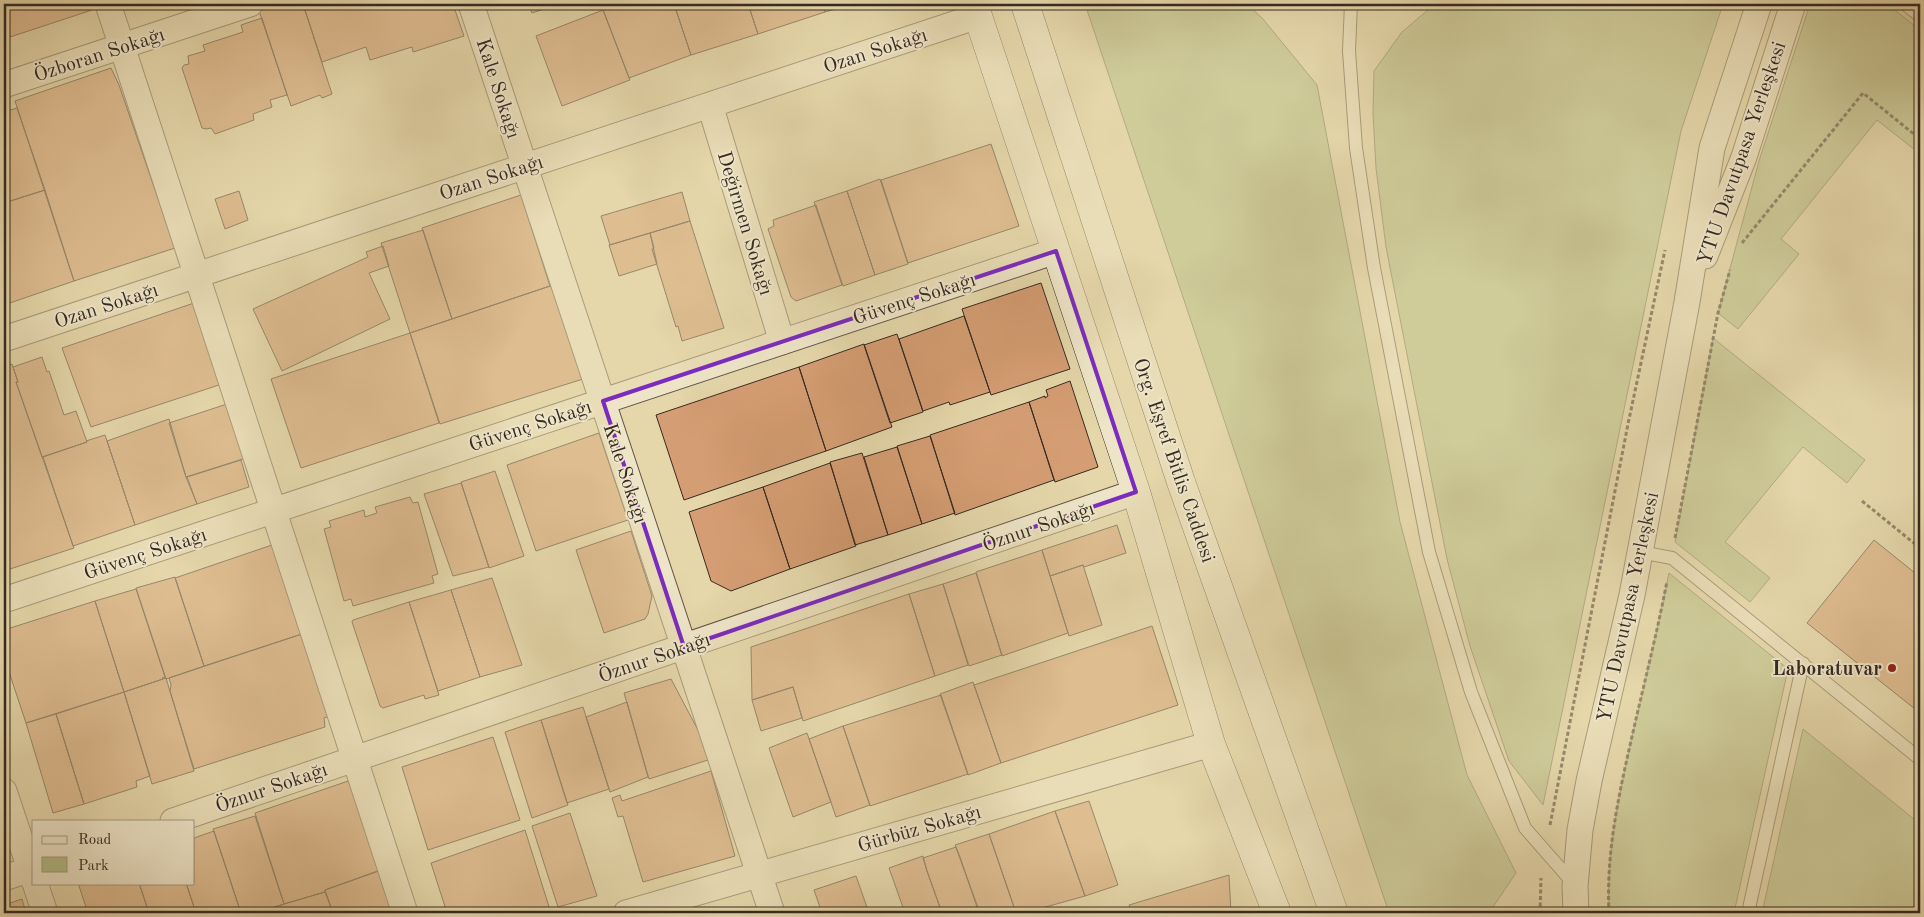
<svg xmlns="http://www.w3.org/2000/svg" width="1924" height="917" font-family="'Old Standard TT',serif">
  <rect width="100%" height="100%" fill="#e5d7aa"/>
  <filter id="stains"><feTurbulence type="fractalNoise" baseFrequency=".004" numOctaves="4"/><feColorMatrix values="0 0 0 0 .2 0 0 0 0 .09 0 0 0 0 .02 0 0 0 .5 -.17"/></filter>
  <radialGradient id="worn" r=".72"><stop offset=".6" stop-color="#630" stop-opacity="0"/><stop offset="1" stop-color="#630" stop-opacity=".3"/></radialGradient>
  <path fill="#b4be88" stroke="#747455" d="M1085 4H1247L1263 19 1317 85 1400 522 1467 775 1516 873 1489 913H1389Z
    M1435 4H1723L1681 131 1543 805 1509 761 1470 646 1447 559 1386 247 1376 168 1373 113 1374 71 1402 32Z
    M1810 4H1887L1920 30V154L1877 120 1781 239 1799 254 1738 329 1718 313 1759 161Z
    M1713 338 1865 460 1847 483 1803 447 1725 542 1770 578 1750 602 1675 542Z
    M1669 573 1788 669 1734 913H1609C1606 853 1619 795 1632 737 1645 682 1658 628 1669 573Z
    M1803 729 1920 824V913H1762Z"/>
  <path fill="#d59d73" stroke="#352a22" d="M4 4H90L92 10 4 39Z
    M271 4H303L332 94 322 98 320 95 291 106 258 8Z
    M303 4H453L464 36 413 52 412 47 370 60 366 47 322 62Z
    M529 4H559L532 13Z
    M611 4H674L691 55 629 78 602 7Z
    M674 4H748L758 34 691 55Z
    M748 4H822L825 12 758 34Z
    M822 4H853L825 12Z
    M603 10 630 80 562 106 536 36Z
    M262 18 287 95 270 100 272 107 253 114 254 120 215 134 211 128 206 129 202 128 182 68 184 65 189 64 188 56 205 51 203 45 243 32 241 25Z
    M111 68 119 85 175 248 74 281 15 101Z
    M17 108 45 190 4 203V112Z
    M991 144 1019 226 908 263 881 180Z
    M880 179 908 264 875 275 847 191Z
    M45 190 74 281 4 305V203Z
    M239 191 248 220 225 229 215 199Z
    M847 191 875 275 843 286 814 202Z
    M682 192 690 221 610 245 601 216Z
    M521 195 550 286 452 319 422 228Z
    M816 205 842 285 796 301 791 297 768 229 774 226 773 220Z
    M690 221 724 328 682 341 678 326 676 327 652 249 654 248 650 233Z
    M423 230 452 319 410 333 381 243Z
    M650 233 657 264 619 276 609 245Z
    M383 246 389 266 369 273 390 319 282 371 253 309 368 257 366 252Z
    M1041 283 1070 369 991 395 962 309Z
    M550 286H552L583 379 440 424 410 333Z
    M194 303 222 384 91 427 62 348Z
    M964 316 990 392 950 405 949 402 923 411 899 339Z
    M410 333 439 423 301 468 271 379Z
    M897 334 923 412 890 423 864 345Z
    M864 344 892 427 826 451 799 367Z
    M42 357 47 372 49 371 64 415 76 411 87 442 42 457 16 382H18L13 367Z
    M12 364 18 382H16L74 548 4 571V367Z
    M799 367 826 451 684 500 656 415Z
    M1070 381 1098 467 1055 482 1029 402 1045 396V398L1048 396 1046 390Z
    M1029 402 1054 480 955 515 930 435Z
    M227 404 246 458 186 477 169 423Z
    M169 419 186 477 197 504 135 525 107 441Z
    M599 433 628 520 536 551 507 465Z
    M105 435 135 525 73 546 43 457 87 442 86 441Z
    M930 436 955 513 922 524 897 446Z
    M897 447 922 524 888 535 864 457Z
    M862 453 888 535 855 545 830 462Z
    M241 460 249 487 197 504 187 477Z
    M830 463 856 546 790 569 763 487Z
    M495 471 524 556 489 568 461 482Z
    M461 483 489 567 453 576 424 494Z
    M763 487 790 569 731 591 711 581 689 512Z
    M410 497 413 503 418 502 438 574 432 576 434 583 353 606 351 599 344 601 324 529 331 527 329 521 364 510 365 517 377 513 375 507Z
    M1117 525 1126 553 1084 567 1083 565 1050 576 1042 550Z
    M631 531 652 596 648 614 645 619 604 633 576 550Z
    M1874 540 1920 577V713L1807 623Z
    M272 545 302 634 204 666 175 578Z
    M1042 550 1068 633 1002 656 976 572Z
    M1083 565 1102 625 1069 636 1050 576Z
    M976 573 1002 655 969 666 943 584Z
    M175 577 204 666 166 679 136 588Z
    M492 578 522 665 480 677 451 590Z
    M943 584 968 665 935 676 909 594Z
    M136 589 165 677 162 678 163 679 124 692 95 601Z
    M451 590 480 677 438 691 409 602Z
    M909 594 935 676 803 721 793 687 752 700 751 647Z
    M95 601 124 692 26 723 4 657V639L5 638 4 630Z
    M409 602 439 695 425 699 424 695 383 708 380 706 352 622 353 620Z
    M1152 626 1178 705 1001 763 974 685Z
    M302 634 330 716 324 718 325 727 194 769 170 691 171 685 169 678Z
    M166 678 194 771 152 784 124 692Z
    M671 679 699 732 708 760 649 779 624 693Z
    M973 682 1001 763 968 775 940 694Z
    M793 687 802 718 761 731 752 700Z
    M124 692 150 776 136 781 137 787 84 804 56 714Z
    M941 695 968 774 870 806 843 726Z
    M627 702 648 777 610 792 586 717Z
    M583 707 609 789 567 803 541 720Z
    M56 714 84 804 53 813 26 723Z
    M541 720 568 805 532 818 505 732Z
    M843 726 870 805 836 817 809 739Z
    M807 733 831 802 793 817 769 748Z
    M493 737 520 820 428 850 402 767Z
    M711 771 735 856 643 882 623 816 618 817 612 798 620 795 622 801Z
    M354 779 383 869 325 890V892L284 904 255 813Z
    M1089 801 1118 885 1085 896 1055 811Z
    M1055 811 1085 896 1024 913H1016L989 834Z
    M570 813 597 896 558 907 532 826Z
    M255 816 284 904 256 913H241L213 829Z
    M525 830 550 910 538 913H447L431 863Z
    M214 831 241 913H196L186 883H194V838Z
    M989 834 1016 913H980L955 845Z
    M956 847 960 857 979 913H942L927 871 923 858Z
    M923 856 927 871 942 913H905L889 868Z
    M379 871 393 913H333L325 890Z
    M1229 875 1231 913H1132L1129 905Z
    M856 876 869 913H822L814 890Z
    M78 883H139L149 913H88Z
    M139 883H186L196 913H149Z
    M325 892 333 913H257L284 904Z
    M22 899 26 913H4V905Z"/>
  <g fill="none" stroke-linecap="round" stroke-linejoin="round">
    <defs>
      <path id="lane" d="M1351 4 1349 51 1356 148 1374 268 1429 552 1471 692 1525 828 1574 884
        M1905 4 1920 16
        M1640 552 1672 558 1920 759
        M1748 913 1803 663"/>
      <path id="street" d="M108 4 405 913
        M471 4 772 913
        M4 85 250 4
        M710 105 782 342
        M1705 256 1744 157 1793 4
        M4 339 978 16
        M4 600 1056 251
        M4 791 34 881
        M173 821 1136 492
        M4 878 34 868
        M35 883 45 913
        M626 913 1211 744
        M1576 913 1575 886 1580 830 1589 781 1632 595 1687 302 1712 148 1759 4"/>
      <path id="secondary" d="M974 4 1136 492 1211 744 1277 913
        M1025 4 1181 482 1334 913"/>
    </defs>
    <use href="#lane" stroke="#615544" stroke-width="14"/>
    <use href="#street" stroke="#615544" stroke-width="27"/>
    <use href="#secondary" stroke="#352a22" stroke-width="29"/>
    <path stroke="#352a22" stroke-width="3" stroke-dasharray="4 2.5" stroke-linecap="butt" d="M1742 243 1863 93 1920 139
      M1862 501 1920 548
      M1675 538 1718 313 1730 270
      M1550 825 1628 424 1665 250
      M1540 913 1541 878
      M1609 913C1606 854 1618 798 1631 741 1643 687 1657 634 1667 581"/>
    <use href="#lane" stroke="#eee5c8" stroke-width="12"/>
    <use href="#street" stroke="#eee5c8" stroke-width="25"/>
    <use href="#secondary" stroke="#eee5c8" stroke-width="28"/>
  </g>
  <path d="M0 0H1924V917H0ZM1056 251 1136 492 684 647 603 401Z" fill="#e5d7aa" fill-opacity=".55" fill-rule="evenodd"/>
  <path fill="none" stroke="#7b2cbf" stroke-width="4" stroke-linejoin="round" d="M1056 251 1136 492 684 647 603 401Z"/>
  <circle fill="#8f2418" stroke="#eee5c8" stroke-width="2" cx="1892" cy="668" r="5"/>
  <g text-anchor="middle" stroke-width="4" stroke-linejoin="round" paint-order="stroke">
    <g font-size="20" fill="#352a22" stroke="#eee5c8">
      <text transform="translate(875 50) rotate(-18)" y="7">Ozan Sokağı</text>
      <text transform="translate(99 54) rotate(-18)" y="7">Özboran Sokağı</text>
      <text transform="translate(499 88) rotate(72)" y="7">Kale Sokağı</text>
      <text transform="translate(1741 153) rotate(-71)" y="7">YTU Davutpasa Yerleşkesi</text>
      <text transform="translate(491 177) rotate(-18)" y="7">Ozan Sokağı</text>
      <text transform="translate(746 223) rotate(73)" y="7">Değirmen Sokağı</text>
      <text transform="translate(914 298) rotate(-18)" y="7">Güvenç Sokağı</text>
      <text transform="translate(106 305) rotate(-18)" y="7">Ozan Sokağı</text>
      <text transform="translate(530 425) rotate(-18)" y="7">Güvenç Sokağı</text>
      <text transform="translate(1175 460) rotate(71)" y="7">Org. Eşref Bitlis Caddesi</text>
      <text transform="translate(626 473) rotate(72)" y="7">Kale Sokağı</text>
      <text transform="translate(1038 526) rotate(-19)" y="7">Öznur Sokağı</text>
      <text transform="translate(145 553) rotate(-18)" y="7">Güvenç Sokağı</text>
      <text transform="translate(1627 607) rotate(-78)" y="7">YTU Davutpasa Yerleşkesi</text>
      <text transform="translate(654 657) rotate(-19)" y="7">Öznur Sokağı</text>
      <text transform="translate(271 787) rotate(-19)" y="7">Öznur Sokağı</text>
      <text transform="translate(919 828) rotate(-16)" y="7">Gürbüz Sokağı</text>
    </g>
    <g font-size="20" font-weight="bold" fill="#352a22" stroke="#eee5c8" text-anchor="end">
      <text x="1882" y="675">Laboratuvar</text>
    </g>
  </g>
  <rect width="1924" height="917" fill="none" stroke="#e5d7aa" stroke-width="20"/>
  <rect x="5" y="5" width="1914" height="907" fill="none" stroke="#352a22" stroke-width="2.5"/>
  <rect x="10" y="10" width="1904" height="897" fill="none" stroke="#352a22"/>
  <rect x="32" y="820" width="162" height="65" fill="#eee5c8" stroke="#a49a86"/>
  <rect x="42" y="836" width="25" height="8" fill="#eee5c8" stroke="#a49a86"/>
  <text x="78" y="844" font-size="15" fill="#352a22">Road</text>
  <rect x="42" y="857" width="25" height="15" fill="#b4be88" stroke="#a49a86"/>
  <text x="78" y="870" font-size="15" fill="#352a22">Park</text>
  <rect width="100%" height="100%" filter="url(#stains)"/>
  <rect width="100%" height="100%" fill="url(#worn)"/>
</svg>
